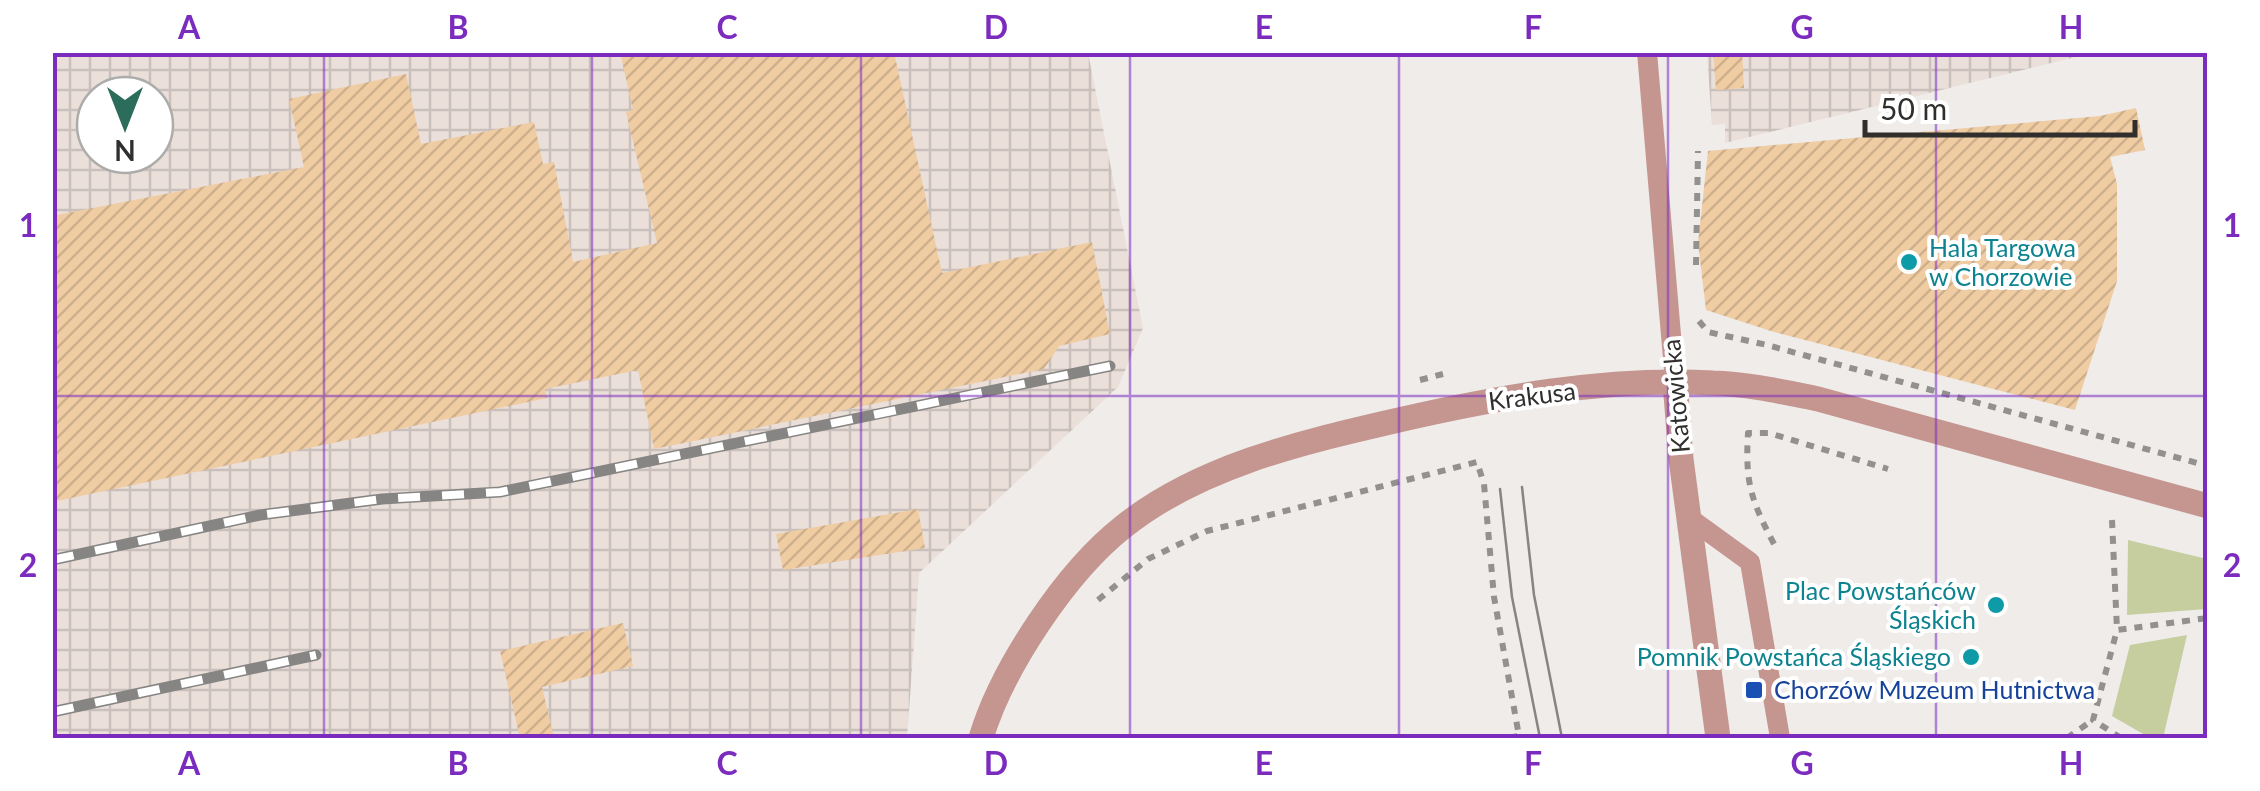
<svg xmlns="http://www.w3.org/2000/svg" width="2260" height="791" font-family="Lato,sans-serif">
  <defs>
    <pattern id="industrial-grid" width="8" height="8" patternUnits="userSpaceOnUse" patternTransform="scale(2.5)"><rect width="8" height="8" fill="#ebdfda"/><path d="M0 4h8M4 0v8" fill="none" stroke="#cac0bb"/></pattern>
    <pattern id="building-hatch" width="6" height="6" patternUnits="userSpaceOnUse" patternTransform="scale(2.5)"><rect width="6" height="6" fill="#f0cca2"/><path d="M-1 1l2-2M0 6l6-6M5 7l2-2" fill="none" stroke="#ceb08c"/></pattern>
  </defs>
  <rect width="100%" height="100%" fill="#efecea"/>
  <path fill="url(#industrial-grid)" fill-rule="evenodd" d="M52 53H1088L1143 328 1118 387 919 573 907 738H53ZM95 95H155V155H95Z
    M1707 53H2092L1725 143V124L1712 125Z"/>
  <path fill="#c6cea0" d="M2128 540 2207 559V609L2127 615Z
    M2187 635 2163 738H2150L2112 716 2130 645Z"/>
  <path fill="url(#building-hatch)" d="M620 52H894L942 273 1092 242 1110 334 1059 346 1044 369 654 449 638 370 545 389 547 398 52 502V216L304 167 289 99 406 74 421 144 534 122 543 164 554 162 573 262 657 243 626 112 633 110Z
    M1713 52H1742L1744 88 1716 90Z
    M2136 108 2145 150 2110 157 2117 184V281L2075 410 1774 332 1706 310 1698 243 1708 151 2100 116Z
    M918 509 925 548 783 570 776 534Z
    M623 623 633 666 542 687 554 738H520L500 651Z"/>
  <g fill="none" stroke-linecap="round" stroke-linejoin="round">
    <path stroke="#93918f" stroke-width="6" stroke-dasharray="8 8" stroke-linecap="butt" d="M1696 265 1698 151
      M1699 321 1708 332 1767 345 2208 466
      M1420 380 1443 374
      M2112 520 2117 630
      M1774 544C1751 500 1745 483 1748 433H1769L1888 469
      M1098 600 1148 559 1207 531 1477 462 1484 484 1494 597 1519 736 1507 738
      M2067 738 2093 720
      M2121 738 2093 720 2117 630 2208 618"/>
    <path stroke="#c59690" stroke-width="20" d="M1647 52 1675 382
      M1688 517 1750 562 1780 738"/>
    <path stroke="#c59690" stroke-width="25" d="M1675 382 1681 459 1718 738
      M981 738C1002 668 1066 572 1123 527 1198 467 1299 443 1390 422 1493 398 1607 377 1713 383 1748 384 1783 392 1818 399L2208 506"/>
    <path stroke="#868583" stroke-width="2.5" d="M1522 487 1534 595 1562 738
      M1500 489 1512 597 1540 738"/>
    <defs>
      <path id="rail" d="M52 560 260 515 382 499 500 492 1110 366
        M52 712 316 655"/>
    </defs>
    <use href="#rail" stroke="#868583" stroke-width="11"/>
    <use href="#rail" stroke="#fff" stroke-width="8" stroke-dasharray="22" stroke-linecap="butt"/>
  </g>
  <path fill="none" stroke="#7b2cbf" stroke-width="2.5" stroke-opacity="0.55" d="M324 52V738M592 52V738M861 52V738M1130 52V738M1399 52V738M1668 52V738M1936 52V738M52 396H2208"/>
  <g fill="#0f9aa8" stroke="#fff" stroke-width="4">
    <circle cx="1909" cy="262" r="10"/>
    <circle cx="1996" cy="605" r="10"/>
    <circle cx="1971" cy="657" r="10"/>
  </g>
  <rect fill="#1a4fb4" stroke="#fff" stroke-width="4" x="1744" y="680" width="20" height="20" rx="5"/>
  <g text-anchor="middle" stroke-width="8" stroke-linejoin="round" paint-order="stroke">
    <g font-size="25" fill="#0d838f" stroke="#fff" text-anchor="end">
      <text x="1929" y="257" text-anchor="start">Hala Targowa<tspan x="1929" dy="29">w Chorzowie</tspan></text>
      <text x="1976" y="600">Plac Powstańców<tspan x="1976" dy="29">Śląskich</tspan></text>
      <text x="1951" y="666">Pomnik Powstańca Śląskiego</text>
    </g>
    <g font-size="25" fill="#302f2e" stroke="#fff">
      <text transform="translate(1532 396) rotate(-7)" y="9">Krakusa</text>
      <text transform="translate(1676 396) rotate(-95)" y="9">Katowicka</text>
    </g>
    <g font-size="25" fill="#164399" stroke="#fff" text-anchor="start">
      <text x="1774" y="699">Chorzów Muzeum Hutnictwa</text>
    </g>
  </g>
  <rect width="2260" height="791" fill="none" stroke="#ffffff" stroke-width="110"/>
  <g transform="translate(125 125) rotate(180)"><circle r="48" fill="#ffffff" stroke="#acacab" stroke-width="2.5"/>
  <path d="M0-8L18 38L0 25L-18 38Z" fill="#2b6c5b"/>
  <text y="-15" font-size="28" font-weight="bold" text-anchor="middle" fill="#302f2e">N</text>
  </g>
  <path d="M1865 120v15h270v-15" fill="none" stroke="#302f2e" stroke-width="5"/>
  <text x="1880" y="120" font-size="30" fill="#302f2e" stroke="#ffffff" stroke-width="8" paint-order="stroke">50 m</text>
  <rect x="55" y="55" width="2150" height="681" fill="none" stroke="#7b2cbf" stroke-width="4"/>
  <g font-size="32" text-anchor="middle" font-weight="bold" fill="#7b2cbf">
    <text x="189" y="39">A</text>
    <text x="458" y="39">B</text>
    <text x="727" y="39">C</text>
    <text x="996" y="39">D</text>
    <text x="1264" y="39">E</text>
    <text x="1533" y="39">F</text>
    <text x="1802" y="39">G</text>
    <text x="2071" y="39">H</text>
    <text x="28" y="237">1</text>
    <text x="2232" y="237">1</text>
    <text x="28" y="577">2</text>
    <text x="2232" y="577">2</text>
    <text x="189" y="775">A</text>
    <text x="458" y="775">B</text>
    <text x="727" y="775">C</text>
    <text x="996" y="775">D</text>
    <text x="1264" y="775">E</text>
    <text x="1533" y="775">F</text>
    <text x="1802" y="775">G</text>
    <text x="2071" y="775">H</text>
  </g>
</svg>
